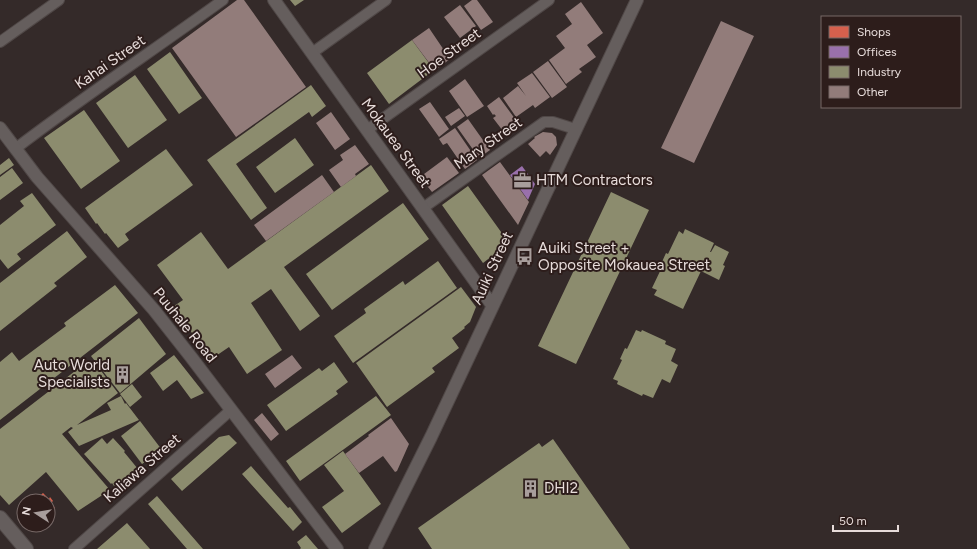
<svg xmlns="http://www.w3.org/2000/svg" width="977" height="549" font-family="Figtree,sans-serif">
  <rect width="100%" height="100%" fill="#342a29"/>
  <path fill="#d6604d" d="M43 493 49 499 50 497 53 501 51 503 55 508 48 514V501H34Z"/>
  <path fill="#9970ab" d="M522 166 535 184 528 200 510 175Z"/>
  <path fill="#8c8c6e" d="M290 0H304L295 6Z
    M412 40 434 70 389 104 367 73Z
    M170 52 202 98 179 114 147 69Z
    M135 75 167 120 128 148 96 103Z
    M311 85 326 106 312 117 309 112 236 164 267 208 251 220 207 160Z
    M84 110 120 161 81 189 44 138Z
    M295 138 314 165 275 193 256 167Z
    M166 149 193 185 125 234 129 240 118 248 106 233 105 234 97 223 96 224 85 208Z
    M9 158 14 165 0 175V165Z
    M371 165 389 191 284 267 320 316 300 331 271 289 251 303 282 350 247 374 229 347 210 360 174 306 183 300 157 265 201 232 228 269Z
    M12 168 23 183 0 200V177Z
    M468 186 509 243 483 263 442 205Z
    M611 192 649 210 576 364 538 346Z
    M32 193 56 225 17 254 21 259 8 269 0 259V225L24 206 20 201Z
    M403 203 429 239 332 310 306 274Z
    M685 229 714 243 710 252H711L715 245 729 252 723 265 725 266 719 280 701 271 683 309 654 295 657 290 652 288 663 265 661 264 666 253 668 254 679 231 683 234Z
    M67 231 87 257 54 283 57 286 0 331V283Z
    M438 261 457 288 353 363 334 336 366 313 364 309 403 281 405 285Z
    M115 285 138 313 0 420V362L12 352 19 361 66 326 64 323Z
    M461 287 476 307 470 322 464 327 465 328 452 338 459 348 432 368 435 372 387 407 356 363Z
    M139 318 166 354 120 393 91 356Z
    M636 330 641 332 642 330 666 341 665 344 676 349 671 361 678 365 670 383 662 379 653 398 643 394 642 396 617 384 618 381 613 379 622 360 620 359 625 348 627 349Z
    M174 355 204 393 191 399 177 380 163 391 150 373Z
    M334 362 348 382 336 391 338 394 286 431 267 405 319 368 322 371Z
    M95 363 118 393 77 425 111 410 107 403 121 396 125 404 126 403 139 420 79 446 68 432 73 428 71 427 62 434 110 490 78 511 46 472 9 505 0 495V429L79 368 82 372Z
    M132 384 142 397 130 407 120 394Z
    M376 396 391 415 300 481 286 461Z
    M140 421 162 450 142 464 121 436Z
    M229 435 237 443 182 491 171 479 219 437Z
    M102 438 107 444 113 438 125 451 124 452 138 469 122 483 120 481 114 486 112 483 111 484 84 454Z
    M553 439 630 549H432L418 528 539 443 542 447Z
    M343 451 381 504 342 533 322 507 344 491 324 465Z
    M251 466 288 508 290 507 302 522 293 531 242 474Z
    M157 496 203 549H187L148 504Z
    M127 523 150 549H97Z
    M306 535 318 549H300L301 548 297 542Z"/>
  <path fill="#927c7a" d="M237 0H244L306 87 236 137 172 48Z
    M472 0H477L493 22 481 30 464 6Z
    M581 2 603 33 587 45 596 57 579 69 582 72 566 84 549 60 565 48 556 36 572 24 565 14Z
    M460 5 476 26 460 38 444 17Z
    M721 21 754 36 694 163 661 148Z
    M429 28 450 59 438 68 434 61 430 64 412 40Z
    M548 61 567 87 552 98 533 72Z
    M532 73 550 97 535 108 533 105 516 117 503 98 518 86 526 96 517 83Z
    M465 79 484 106 467 117 449 91Z
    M499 97 518 123 506 131 505 129 503 131 493 118 496 116 494 114 493 115 487 106Z
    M430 102 449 129 439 137 419 109Z
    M459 108 465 116 451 126 445 117Z
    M331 112 350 139 335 150 316 123Z
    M468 119 490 150 479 158 457 127Z
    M455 128 477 160 465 169 447 143 443 145 439 139Z
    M543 132 552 133 556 137 557 145 550 155 546 151 540 157 528 144 535 138 534 137Z
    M355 145 369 164 355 174 356 176 341 187 329 170 343 160 340 155Z
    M447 157 459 173 432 192 420 177Z
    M500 162 529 202 518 225 482 175Z
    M322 175 334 192 266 241 254 225Z
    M292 355 302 368 275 388 265 374Z
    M262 413 279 434 271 441 254 420Z
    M391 418 409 444 397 471 395 472 383 456 359 473 345 454 369 436 368 435Z
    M24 512V522L19 516Z"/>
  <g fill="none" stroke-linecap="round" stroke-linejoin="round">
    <defs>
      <path id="minor" d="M0 42 59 0
        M312 53 386 0
        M367 130 549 0
        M15 149C83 97 154 50 223 0
        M423 208 544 122H553L575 129
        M74 549 231 410"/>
      <path id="tertiary" d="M274 0 492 305
        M0 128 37 177 154 310 191 357 337 549
        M375 549 431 437 637 0"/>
      <path id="secondary" d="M0 518 26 549"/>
    </defs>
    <use href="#minor" stroke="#504847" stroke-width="12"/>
    <use href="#tertiary" stroke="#504847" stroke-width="14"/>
    <use href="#secondary" stroke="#504847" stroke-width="16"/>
    <use href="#minor" stroke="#655e5d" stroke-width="10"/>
    <use href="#tertiary" stroke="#655e5d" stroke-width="12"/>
    <use href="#secondary" stroke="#655e5d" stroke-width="14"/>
  </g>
  <defs>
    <symbol id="office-bare" viewBox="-9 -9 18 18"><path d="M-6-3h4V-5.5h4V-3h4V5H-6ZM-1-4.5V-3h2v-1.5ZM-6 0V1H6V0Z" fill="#a89e9c" stroke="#2d1d1b" stroke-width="2.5" paint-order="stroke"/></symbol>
    <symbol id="bus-bare" viewBox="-9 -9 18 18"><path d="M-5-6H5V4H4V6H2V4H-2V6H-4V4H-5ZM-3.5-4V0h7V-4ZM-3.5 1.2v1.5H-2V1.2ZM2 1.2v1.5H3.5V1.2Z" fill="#a89e9c" stroke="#2d1d1b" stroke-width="2.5" paint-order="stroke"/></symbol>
    <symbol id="building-bare" viewBox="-9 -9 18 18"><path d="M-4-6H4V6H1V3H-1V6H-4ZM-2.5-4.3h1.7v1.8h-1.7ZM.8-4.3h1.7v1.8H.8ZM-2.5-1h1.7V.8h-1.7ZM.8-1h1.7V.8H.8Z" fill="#a89e9c" stroke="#2d1d1b" stroke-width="2.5" paint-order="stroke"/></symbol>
  </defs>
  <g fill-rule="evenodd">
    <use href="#office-bare" x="510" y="168" width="25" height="25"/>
    <use href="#bus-bare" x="512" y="244" width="25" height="25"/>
    <use href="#building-bare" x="110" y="362" width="25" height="25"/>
    <use href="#building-bare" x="518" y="476" width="25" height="25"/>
  </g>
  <g text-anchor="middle" stroke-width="4" stroke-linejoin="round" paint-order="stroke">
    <g font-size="15" fill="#e7dcda" stroke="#2d1d1b">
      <text transform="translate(449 53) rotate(-36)" y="5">Hoe Street</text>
      <text transform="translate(110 62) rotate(-35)" y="5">Kahai Street</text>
      <text transform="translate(396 143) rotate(54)" y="5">Mokauea Street</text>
      <text transform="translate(488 143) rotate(-35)" y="5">Mary Street</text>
      <text transform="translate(492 268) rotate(-65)" y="5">Auiki Street</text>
      <text transform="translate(185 325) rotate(51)" y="5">Puuhale Road</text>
      <text transform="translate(142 468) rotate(-41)" y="5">Kaliawa Street</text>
    </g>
    <g font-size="15" fill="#e7dcda" stroke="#2d1d1b" text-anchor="start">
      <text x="536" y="185">HTM Contractors</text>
      <text x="538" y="253">Auiki Street +<tspan x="538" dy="17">Opposite Mokauea Street</tspan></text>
      <text x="110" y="370" text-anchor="end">Auto World<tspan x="110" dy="17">Specialists</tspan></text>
      <text x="544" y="493">DHI2</text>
    </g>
  </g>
  <rect x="821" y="16" width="140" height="92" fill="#2d1d1b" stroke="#776967"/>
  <rect x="829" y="26" width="20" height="12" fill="#d6604d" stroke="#776967"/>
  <text x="857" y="36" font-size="12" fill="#e7dcda">Shops</text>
  <rect x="829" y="46" width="20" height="12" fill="#9970ab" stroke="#776967"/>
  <text x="857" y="56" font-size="12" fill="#e7dcda">Offices</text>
  <rect x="829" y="66" width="20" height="12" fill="#8c8c6e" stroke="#776967"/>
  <text x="857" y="76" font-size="12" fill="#e7dcda">Industry</text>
  <rect x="829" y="86" width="20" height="12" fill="#927c7a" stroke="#776967"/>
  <text x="857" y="96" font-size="12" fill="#e7dcda">Other</text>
  <g transform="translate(36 513) rotate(282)"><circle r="19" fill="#2d1d1b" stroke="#776967"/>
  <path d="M0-3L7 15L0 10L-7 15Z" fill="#a89e9c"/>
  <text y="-6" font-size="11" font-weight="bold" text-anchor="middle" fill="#e7dcda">N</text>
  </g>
  <path d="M833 525v6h65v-6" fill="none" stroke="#e7dcda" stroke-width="2"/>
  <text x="839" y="525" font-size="12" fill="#e7dcda" stroke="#2d1d1b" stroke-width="3" paint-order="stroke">50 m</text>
</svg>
